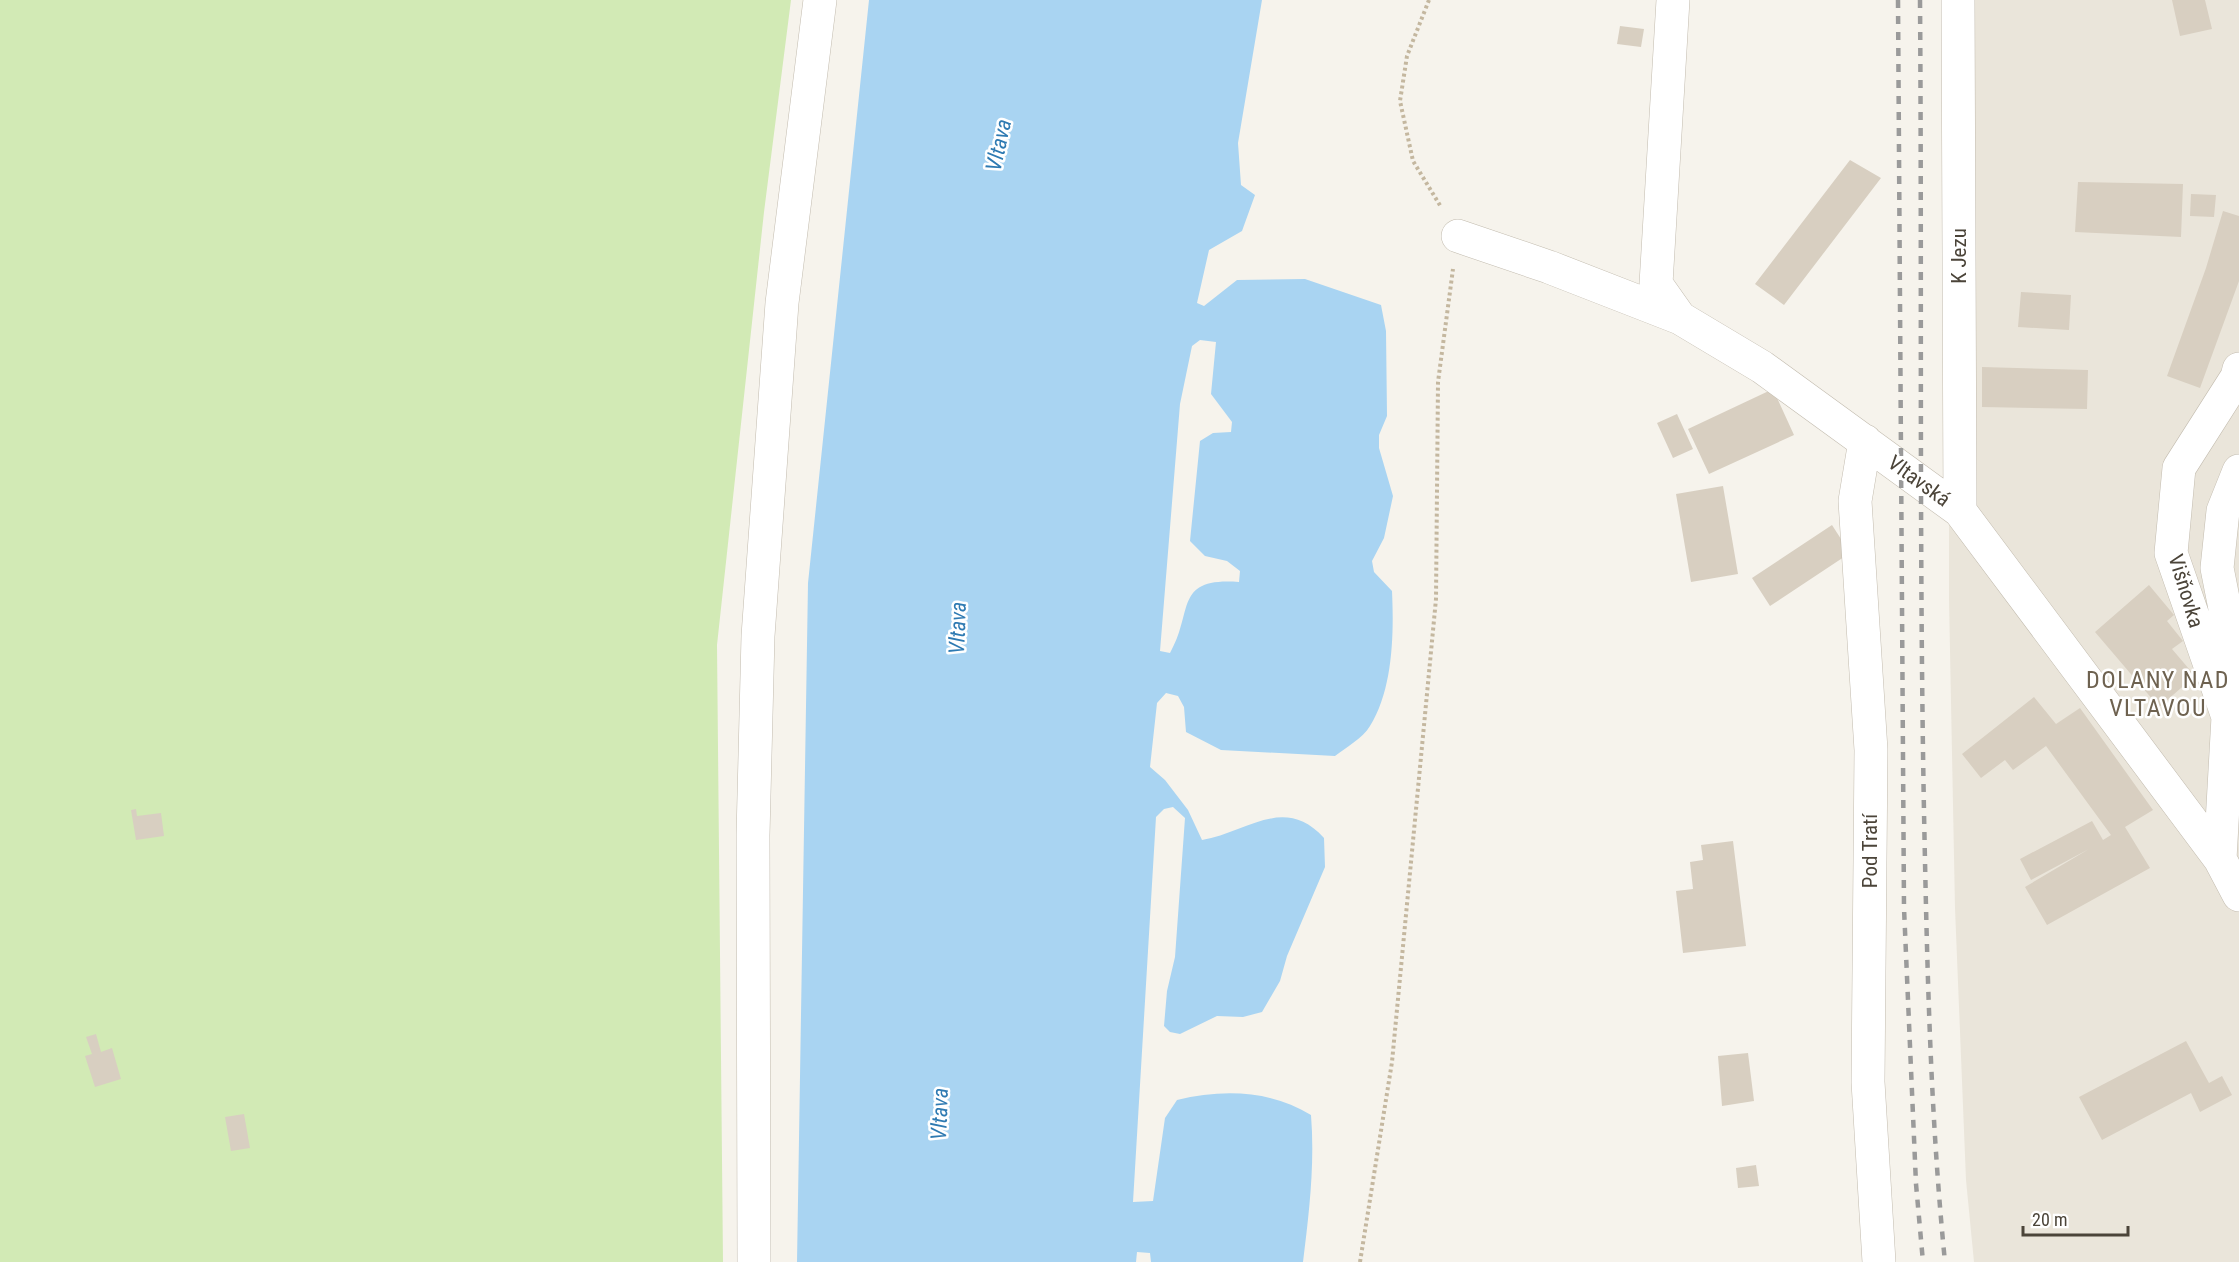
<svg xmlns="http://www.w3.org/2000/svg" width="2239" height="1262" font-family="'Roboto Condensed',sans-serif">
  <rect width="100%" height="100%" fill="#f6f3ec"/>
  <path fill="#eae5da" d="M1949 0H2239V1262H1974L1966 1180 1955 908 1949 599Z"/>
  <path fill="#d2eab5" d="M0 0H791L764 212 717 645 723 1262H0Z"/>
  <path fill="#a9d4f2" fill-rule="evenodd" d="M869 0H1262L1238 143 1241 185 1255 195 1242 231 1209 250 1197 303 1204 306 1237 280 1305 279 1381 305 1386 331 1387 416 1379 435V448L1393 496 1384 538 1372 561 1374 572 1392 591C1394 634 1393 689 1370 726 1363 738 1345 748 1335 756L1221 750 1186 732 1184 707 1178 696 1166 693 1157 703 1150 767 1165 780 1188 810 1202 840C1246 833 1284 794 1324 838L1325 867 1287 956 1280 981 1262 1012 1243 1017 1217 1016 1180 1034 1170 1032 1164 1026 1167 991 1175 957 1185 818 1173 807 1164 809 1156 817 1133 1202 1153 1201 1165 1118 1177 1100C1223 1089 1270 1090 1311 1115 1315 1164 1309 1214 1303 1262H1151L1150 1253 1137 1252 1136 1262H797L808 583ZM1200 340 1216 342 1211 394 1232 422 1231 432 1213 433 1200 441 1190 541 1205 556 1227 561 1240 571 1239 582C1173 577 1194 612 1170 653L1160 651 1180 404 1192 346Z"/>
  <path fill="#d8cfc1" d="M2172 0H2205L2212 29 2180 36Z
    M1620 26 1644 29 1641 47 1617 44Z
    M1850 160 1881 178 1784 305 1755 284Z
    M2078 182 2183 184 2181 237 2075 232Z
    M2191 194 2216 195 2214 217 2190 216Z
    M2223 211 2239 216V281L2200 388 2167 376 2206 268Z
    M2021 292 2071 295 2069 330 2018 327Z
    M1982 367 2088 370 2087 409 1982 407Z
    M1773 389 1794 435 1709 474 1688 429Z
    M1677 414 1693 449 1673 458 1657 423Z
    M1723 486 1738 574 1691 582 1676 494Z
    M1832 525 1850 553 1770 606 1752 578Z
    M2149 585 2174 615 2167 621 2183 641 2172 649 2195 676 2159 707 2095 632Z
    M2034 697 2056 724 2080 708 2153 810 2125 827 2150 868 2047 925 2025 887 2089 849 2031 880 2020 859 2092 821 2103 840 2111 835 2046 746 2013 770 2005 760 1981 778 1962 754Z
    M136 809 137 816 161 813 164 836 136 840 131 810Z
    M1733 841 1746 946 1683 953 1676 891 1693 889 1690 862 1703 860 1701 845Z
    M96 1034 101 1052 112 1048 121 1079 95 1087 85 1056 92 1054 86 1037Z
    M2186 1041 2209 1083 2222 1076 2232 1095 2200 1112 2191 1093 2102 1140 2079 1097Z
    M1748 1053 1754 1101 1722 1106 1718 1056Z
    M244 1114 250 1148 231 1151 225 1117Z
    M1756 1165 1759 1186 1738 1188 1736 1168Z"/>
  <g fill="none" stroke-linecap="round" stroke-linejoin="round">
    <defs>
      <path id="minor" d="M1673 0 1656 284 1680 318
        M1958 0 1960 511
        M1458 236 1549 267 1680 318 1762 367 1960 511 2220 859 2239 895
        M1865 441 1855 501 1871 750 1868 1082 1879 1262
        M2228 717 2171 553 2179 468 2237 377 2239 369
        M2220 859 2228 717 2238 674 2217 568 2223 511 2239 471
        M754 1262 753 835 758 636 782 303 820 0"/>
    </defs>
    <use href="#minor" stroke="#c2bbae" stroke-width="34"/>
    <path stroke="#c4b79f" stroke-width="4" stroke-dasharray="3 3" stroke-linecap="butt" d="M1429 0 1407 56 1400 101 1413 161 1441 207
      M1360 1262 1392 1062 1436 599 1438 382 1453 269"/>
    <use href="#minor" stroke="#fff" stroke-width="33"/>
    <path stroke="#9a9a9a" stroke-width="4.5" stroke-dasharray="8 8" stroke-linecap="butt" d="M1898 0 1904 908 1916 1184 1923 1262
      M1920 0C1922 271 1919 541 1924 812 1927 962 1930 1112 1945 1262"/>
  </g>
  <g text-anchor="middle" stroke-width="5" stroke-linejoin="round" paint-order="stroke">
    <g font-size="21" fill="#4b4439" stroke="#fff">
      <text transform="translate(1959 256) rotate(-90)" y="7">K Jezu</text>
      <text transform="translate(1919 481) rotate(36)" y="7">Vltavská</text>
      <text transform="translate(2186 591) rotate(73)" y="7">Višňovka</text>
      <text transform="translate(1870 851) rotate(-90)" y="7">Pod Tratí</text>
    </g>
    <g font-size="22" font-style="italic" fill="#2e7ab2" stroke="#fff">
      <text transform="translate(998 145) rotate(-78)" y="8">Vltava</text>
      <text transform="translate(957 628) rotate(-88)" y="8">Vltava</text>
      <text transform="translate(939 1114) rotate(-88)" y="8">Vltava</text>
    </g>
    <g font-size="24" letter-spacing="1.5" fill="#6e6250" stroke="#fff">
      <text x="2158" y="688">DOLANY NAD<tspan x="2158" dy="28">VLTAVOU</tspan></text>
    </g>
  </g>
  <path d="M2023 1226v9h105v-9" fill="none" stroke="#4b4439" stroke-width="3"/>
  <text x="2032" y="1226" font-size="18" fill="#4b4439" stroke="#ffffff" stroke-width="4.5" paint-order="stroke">20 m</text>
</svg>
